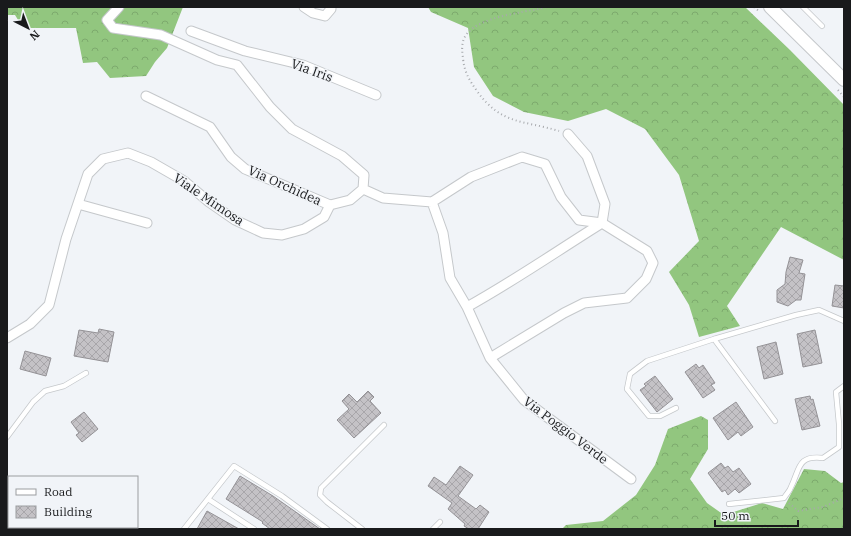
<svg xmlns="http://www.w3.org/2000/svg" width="851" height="536" font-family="'IBM Plex Serif',serif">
  <defs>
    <pattern id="forest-crowns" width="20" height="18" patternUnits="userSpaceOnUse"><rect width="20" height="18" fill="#92c67f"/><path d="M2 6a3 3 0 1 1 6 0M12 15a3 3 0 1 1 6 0" fill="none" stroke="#7daa6d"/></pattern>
    <pattern id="building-cross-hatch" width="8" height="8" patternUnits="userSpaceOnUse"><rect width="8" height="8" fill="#c4c2c6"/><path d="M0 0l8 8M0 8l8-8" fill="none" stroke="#a8a6aa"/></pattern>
  </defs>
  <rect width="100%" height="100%" fill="#f1f4f8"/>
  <path fill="url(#forest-crowns)" d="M7 7H183L167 48 155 62 146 76 110 78 97 62 83 63 76 28H23L15 15H7Z
    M428 7H745L790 50 844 105V260L781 227 727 306 740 326 699 337 689 305 669 272 699 241 679 175 645 129 606 109 568 121 524 112 493 96 474 67 468 28 431 12Z
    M701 416 708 420V449L690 479 707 503 724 515 762 503 783 509 804 469 825 471 841 483 844 482V529H562L566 525 603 521 636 495 655 465 668 429Z"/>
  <path fill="url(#building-cross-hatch)" stroke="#949296" d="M790 257 803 260 799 273 805 274 801 300H796L788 306 777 302V290L785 284 786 272Z
    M835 285 844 286V308L832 306Z
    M99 329 114 332 108 362 74 356 79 330 98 333Z
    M815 330 822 363 803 367 797 334Z
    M776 342 783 374 764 379 757 347Z
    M25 351 51 358 46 376 20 369Z
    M696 364 699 368 703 365 715 383 711 385 715 390 703 398 685 372Z
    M655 376 673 399 657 412 640 390 646 386 644 384Z
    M368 391 374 397 370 401 381 413 354 438 337 420 349 409 342 401 349 394 357 402Z
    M810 396 811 400 813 399 820 426 802 430 795 399Z
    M736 402 753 427 741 436 738 432 728 440 713 418Z
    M84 412 98 429 82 442 76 435 79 433 71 422Z
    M721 463 725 468 728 466 733 472 739 468 751 484 739 493 735 489 728 495 725 490 722 492 708 473Z
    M460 466 473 475 458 496 476 509 480 505 489 512 478 529H469L464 526 465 524 448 509 452 503 428 486 434 477 446 485Z
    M240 476 273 496 320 529H270L262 523 263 522 226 499Z
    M207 511 239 529H197Z"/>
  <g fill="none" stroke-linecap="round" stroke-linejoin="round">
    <defs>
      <path id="service" d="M803 7 822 26
        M714 339 775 421
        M676 408 660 416H649L627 389 630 374 647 361 714 339 796 315 819 310 844 321
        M7 437 33 402 45 391 64 386 86 373
        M208 499 254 529
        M729 504 784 498C786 494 790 491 791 487 800 469 797 455 823 458L839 447V424L836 392 844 386
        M53 529 54 527
        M184 529 234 466 282 496 327 529
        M362 529 327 502 320 495 321 488 384 425
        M433 529 440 522"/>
      <path id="minor" d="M304 7 313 13 325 16 331 9V7
        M191 31 245 51 303 65 376 95
        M146 96 210 127 231 157 245 169 330 205
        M363 189 383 198 432 202 443 233 450 278 467 307 490 358 524 400 631 479
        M432 202 471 177 522 157 545 164 561 197 579 220 602 223 605 204 587 156 568 134
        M78 204 147 223
        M467 307C514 281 557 251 602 223L647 251 653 263 646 279 627 298 584 303 564 313 490 358
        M7 338 30 324 49 305 66 239 88 174 103 159 128 153 151 162 184 181 209 202 235 220 263 233 282 235 304 229 324 217 330 205 350 200 363 189 364 175 342 156 292 129 270 107 237 65 217 60 161 35 113 28 107 20 119 7"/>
      <path id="tertiary" d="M770 7 844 80
        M7 514 9 516
        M20 527 22 529"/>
    </defs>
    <use href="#service" stroke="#c5c8cb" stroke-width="6"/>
    <use href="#minor" stroke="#c5c8cb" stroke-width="11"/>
    <use href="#tertiary" stroke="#c5c8cb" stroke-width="14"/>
    <path stroke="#a7a9ad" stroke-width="2" stroke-dasharray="1 3" stroke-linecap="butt" d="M546 7C538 10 530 10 522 12 506 15 486 19 473 28 462 36 461 45 463 58 464 71 469 80 477 91 501 125 523 120 559 131
      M754 7 760 12
      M838 90 844 97
      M789 503 798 511 823 507 844 498"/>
    <use href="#service" stroke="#fff" stroke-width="4.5"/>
    <use href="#minor" stroke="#fff" stroke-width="9"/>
    <use href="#tertiary" stroke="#fff" stroke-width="12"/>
  </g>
  <g text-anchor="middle" stroke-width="3" stroke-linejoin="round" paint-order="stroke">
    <g font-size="13" fill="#191a1c" stroke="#f1f4f8">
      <text transform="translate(312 70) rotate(20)" y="5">Via Iris</text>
      <text transform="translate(285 185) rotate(24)" y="5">Via Orchidea</text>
      <text transform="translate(209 199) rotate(34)" y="5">Viale Mimosa</text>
      <text transform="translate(566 430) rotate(37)" y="5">Via Poggio Verde</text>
    </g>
  </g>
  <rect width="851" height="536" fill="none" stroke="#191a1c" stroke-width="16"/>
  <rect x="8" y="476" width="130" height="52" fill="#f1f4f8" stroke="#9b9da0"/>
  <rect x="16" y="489" width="20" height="6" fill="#ffffff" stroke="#9b9da0"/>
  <text x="44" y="496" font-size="12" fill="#191a1c">Road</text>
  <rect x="16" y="506" width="20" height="12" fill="url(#building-cross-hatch)" stroke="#9b9da0"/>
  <text x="44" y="516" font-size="12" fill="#191a1c">Building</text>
  <g transform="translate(28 28) rotate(138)" stroke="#f1f4f8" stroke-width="3" paint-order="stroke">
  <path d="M0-3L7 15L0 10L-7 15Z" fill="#191a1c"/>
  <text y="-6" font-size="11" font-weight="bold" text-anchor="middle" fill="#191a1c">N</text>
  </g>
  <path d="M715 520v6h83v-6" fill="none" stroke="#191a1c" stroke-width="2"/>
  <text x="721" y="520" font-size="12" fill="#191a1c" stroke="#f1f4f8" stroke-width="3" paint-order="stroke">50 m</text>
</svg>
